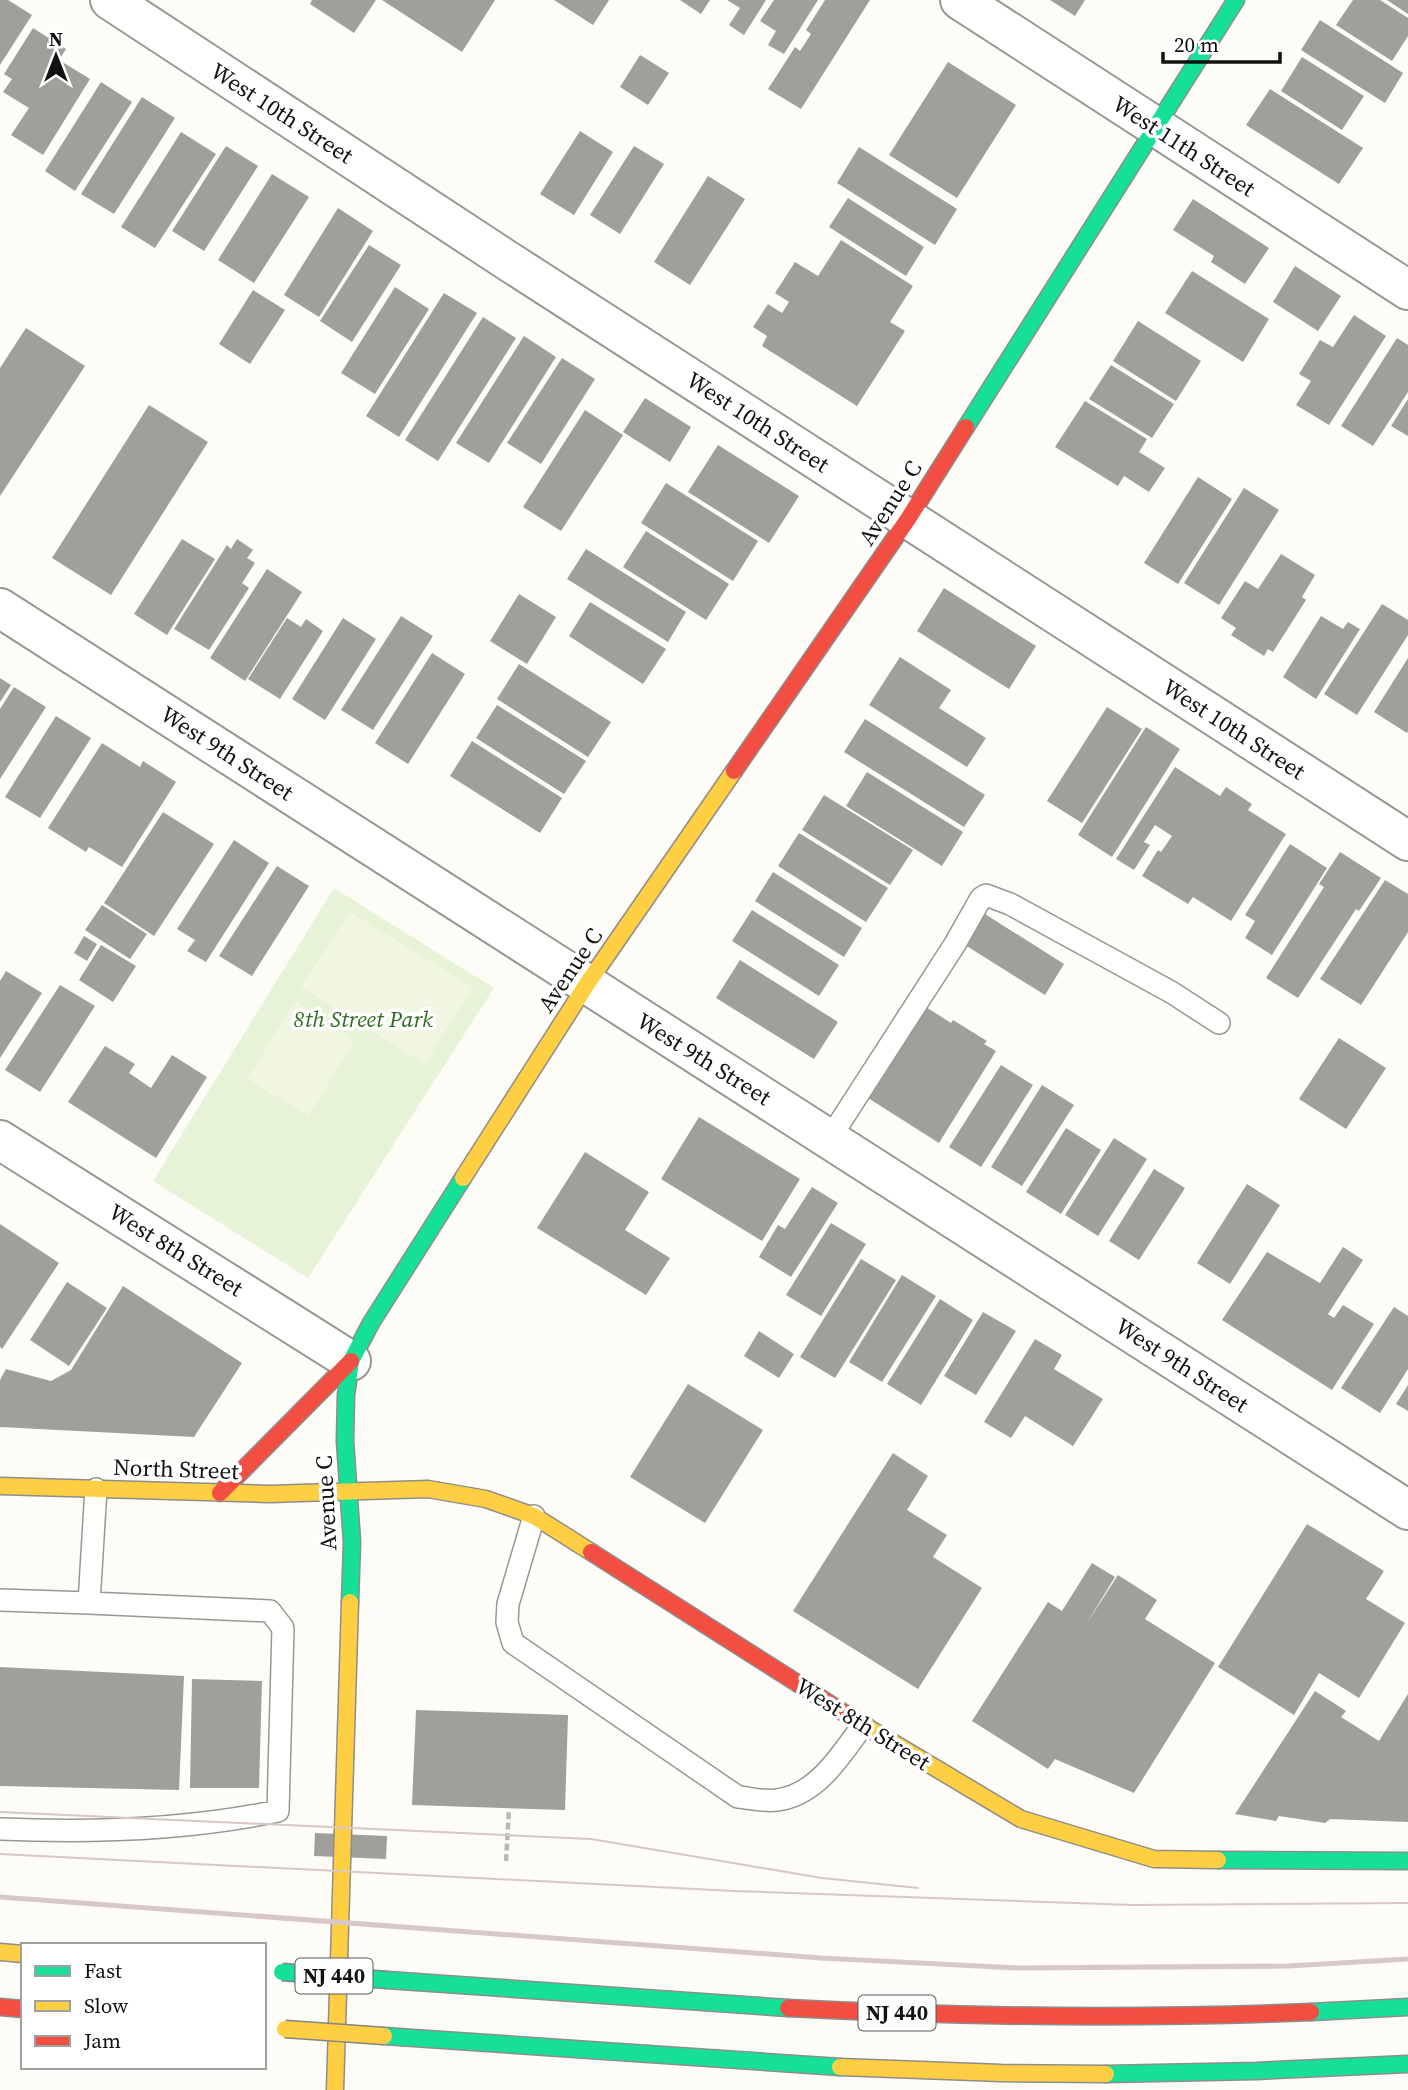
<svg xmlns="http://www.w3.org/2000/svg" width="1408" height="2090" font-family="'Source Serif 4',serif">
  <rect width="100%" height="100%" fill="#fdfcf7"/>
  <path fill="#e7f3d7" d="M334 888 494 988 308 1278 153 1181Z"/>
  <path fill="#f0f6e1" d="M350 912 473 987 425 1064 301 987Z
    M295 1001 355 1039 309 1116 247 1079Z"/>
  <path fill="#a19f9c" d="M0 0H8L32 15 0 65Z
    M312 0H376L354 33 310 4Z
    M382 0H495L462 52Z
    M554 0H609L593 25Z
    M680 0H710L701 14Z
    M727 0H766L744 35 729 25 740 8Z
    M774 0H818L784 54 768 45 776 31 760 21Z
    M825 0H870L801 109 768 89 795 47 800 51 811 34 806 30Z
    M1050 0H1085L1075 16Z
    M1353 0H1380L1408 18V36L1392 61 1336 25Z
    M1387 0H1408V14Z
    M1320 20 1403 73 1385 103 1301 50Z
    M33 28 66 49 59 60 90 79 43 155 11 135 29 108 3 92 12 79 4 74Z
    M640 55 669 73 648 105 620 87Z
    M1302 57 1364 96 1342 130 1281 91Z
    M948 62 1016 105 957 198 889 155Z
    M101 82 132 102 75 191 45 171Z
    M1270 89 1363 148 1339 184 1246 125Z
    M142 97 175 118 114 214 81 194Z
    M580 131 613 152 574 215 540 194Z
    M181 132 216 154 155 248 121 227Z
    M226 146 258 166 204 251 172 231Z
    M634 146 664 164 620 234 590 215Z
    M859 147 957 209 935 245 837 183Z
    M272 174 309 197 254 283 218 260Z
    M708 176 745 199 690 285 654 262Z
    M848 198 924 247 906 276 829 227Z
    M1193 199 1269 248 1245 284 1211 262 1214 256 1173 230Z
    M338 208 373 231 319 317 284 295Z
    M841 240 913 286 890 322 905 331 857 406 762 346 767 336 753 327 768 304 782 313 789 302 775 293 795 262 818 276Z
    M369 245 401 265 352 342 320 321Z
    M1295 266 1341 296 1318 331 1273 302Z
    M1192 271 1269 319 1243 362 1165 313Z
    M395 287 429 309 375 394 341 373Z
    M253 290 285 310 250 364 219 344Z
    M444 293 477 313 399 437 366 416Z
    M1354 315 1386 336 1329 425 1296 405 1311 381 1299 374 1320 340 1333 347Z
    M483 317 516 338 438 461 405 440Z
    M1138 321 1201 361 1176 401 1113 361Z
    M26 328 85 366 0 496V368Z
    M524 336 556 357 489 463 456 443Z
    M1397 338 1408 345V392L1373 446 1341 426Z
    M562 358 595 379 541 464 507 443Z
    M1111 365 1174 404 1152 438 1089 399Z
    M645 398 691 427 670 462 623 432Z
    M1408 399V436L1391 426Z
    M1085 401 1147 439 1139 452 1165 468 1149 492 1124 476 1118 486 1055 447Z
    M149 405 208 442 111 595 52 558Z
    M585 410 623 435 561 531 523 507Z
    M718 445 799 496 769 543 688 492Z
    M1198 477 1232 499 1178 584 1144 563Z
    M666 483 758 541 733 581 641 523Z
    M1244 488 1279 510 1219 605 1184 583Z
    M646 531 729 584 706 620 623 567Z
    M182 539 215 559 167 635 134 614Z
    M237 539 253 550 247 558 255 563 242 583 249 588 209 650 174 629 227 545 231 549Z
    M586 549 686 612 668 642 567 579Z
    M1281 554 1315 575 1302 597 1306 600 1273 652 1268 649 1264 656 1231 635 1236 628 1221 618 1245 581 1258 589Z
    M267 569 302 592 245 681 210 658Z
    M944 588 1036 646 1009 689 917 631Z
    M519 594 556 617 527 664 490 641Z
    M590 602 666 649 643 684 569 636Z
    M1382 604 1408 620V635L1357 715 1324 694Z
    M401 616 433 636 373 730 341 710Z
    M1321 616 1343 629 1348 622 1360 629 1316 699 1283 677Z
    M287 618 301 627 306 619 323 631 280 699 248 679Z
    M343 618 376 639 325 720 292 699Z
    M432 653 465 674 408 764 375 743Z
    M900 657 951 690 939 708 986 738 967 767 869 705Z
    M1408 658V731L1407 733 1374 712Z
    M519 664 611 722 588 757 497 699Z
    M0 678 11 685 0 702Z
    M14 687 46 707 0 779V709Z
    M497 705 586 761 564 794 476 738Z
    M1107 707 1142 729 1082 823 1047 801Z
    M56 716 91 738 40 818 5 797Z
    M865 719 985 795 964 827 844 752Z
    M1146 727 1180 749 1112 857 1078 835Z
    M472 741 562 798 540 833 450 776Z
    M102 743 140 767 143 761 176 782 122 867 89 847 86 852 48 828Z
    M1175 767 1220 796 1226 787 1252 804 1248 810 1286 834 1231 921 1193 897 1188 904 1142 876 1158 850 1161 852 1172 836 1155 825 1144 842 1150 845 1134 870 1116 859Z
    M867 772 963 832 942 866 846 806Z
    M824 795 913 850 890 885 802 830Z
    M163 812 214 844 154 936 104 903Z
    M799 833 888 888 866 922 778 866Z
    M234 840 269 863 206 962 187 951 195 940 177 929Z
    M1290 844 1327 868 1272 955 1245 938 1255 921 1245 915Z
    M1340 852 1381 878 1359 911 1356 909 1298 998 1266 978 1324 887 1319 884Z
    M277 866 309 886 252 976 219 956Z
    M773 872 862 928 844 957 755 901Z
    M1385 880 1408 894V932L1361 1005 1320 979Z
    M102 905 147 934 130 959 85 930Z
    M752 910 839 965 819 996 732 941Z
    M985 914 1064 964 1045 995 965 945Z
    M84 936 97 944 87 961 74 953Z
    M101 945 136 966 113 1002 79 980Z
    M740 960 838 1022 814 1059 716 998Z
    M6 971 42 993 0 1058V981Z
    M60 985 95 1006 40 1092 5 1070Z
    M926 1007 951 1023 953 1020 987 1041 984 1044 996 1051 939 1143 868 1098Z
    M1339 1038 1386 1068 1346 1129 1299 1099Z
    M105 1046 135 1064 129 1073 151 1088 172 1055 207 1077 156 1158 68 1102Z
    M1001 1065 1033 1085 981 1167 949 1147Z
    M1042 1085 1074 1105 1022 1186 991 1167Z
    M699 1117 800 1179 762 1241 661 1179Z
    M1066 1128 1101 1150 1061 1214 1026 1192Z
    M1114 1138 1147 1159 1098 1236 1065 1215Z
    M585 1152 649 1192 625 1230 670 1258 646 1295 537 1228Z
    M1154 1169 1185 1188 1139 1260 1109 1241Z
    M1247 1184 1280 1205 1230 1284 1197 1263Z
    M812 1187 838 1203 791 1277 759 1257 778 1225 785 1229Z
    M831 1223 866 1244 821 1316 786 1295Z
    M0 1224 59 1263 2 1349 0 1347Z
    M1343 1247 1363 1260 1328 1314 1334 1318 1343 1305 1374 1324 1332 1390 1222 1320 1267 1252 1320 1283Z
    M861 1259 896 1280 835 1378 800 1357Z
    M902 1275 936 1296 882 1382 849 1362Z
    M67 1282 107 1308 69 1366 30 1340Z
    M123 1286 242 1363 194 1437 0 1427V1380L6 1369 51 1381 71 1370Z
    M940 1299 973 1320 921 1405 887 1384Z
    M1394 1307 1408 1316V1369L1380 1413 1341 1388Z
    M983 1312 1016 1331 976 1395 944 1376Z
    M759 1331 794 1354 779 1378 744 1356Z
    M1035 1339 1062 1355 1054 1369 1103 1399 1073 1446 1025 1416 1011 1438 984 1422Z
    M688 1384 763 1430 705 1523 630 1477Z
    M1408 1385V1411L1396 1404Z
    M893 1453 928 1476 907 1510 947 1535 933 1557 982 1588 918 1689 793 1611Z
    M1307 1524 1384 1571 1366 1599 1405 1623 1359 1698 1319 1673 1294 1715 1218 1667Z
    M1092 1563 1115 1577 1085 1626 1118 1575 1157 1600 1145 1619 1215 1663 1134 1793 1055 1759 1048 1769 972 1721 1048 1602 1062 1611Z
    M0 1667 184 1676 179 1790 0 1786Z
    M192 1679 262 1681 259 1788H190Z
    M1315 1691 1346 1711 1341 1717 1379 1741 1408 1694V1822L1330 1819 1325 1823 1279 1816 1276 1821 1235 1814Z
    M416 1710 568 1715 565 1810 412 1805Z
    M315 1833 387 1836 386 1859 314 1856Z"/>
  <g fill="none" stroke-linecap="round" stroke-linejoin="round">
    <defs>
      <path id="lane" d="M830 1138 955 944 981 898 986 895 1010 904 1171 992 1219 1023
        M534 1516 508 1604 507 1622 513 1643 738 1797C750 1798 765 1802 777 1800 817 1795 841 1755 863 1725
        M0 1600 89 1603 96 1489
        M0 1829C93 1833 187 1830 278 1811L283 1628 270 1611 89 1603"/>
      <path id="street" d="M110 0 508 261 1408 841
        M960 0 1408 290
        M0 608 1408 1510
        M0 1140 351 1361"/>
      <path id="fast" d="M966 427 1236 0
        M350 1602 352 1542 345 1441 346 1395 351 1361 371 1323 463 1178
        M1218 1860 1408 1861
        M387 1980 788 2008
        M1311 2012 1408 2007
        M384 2036 840 2067
        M1106 2074 1256 2071 1408 2064"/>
      <path id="slow" d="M463 1178 587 984 734 771
        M0 1486 269 1494 428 1489 486 1499 534 1516 591 1552
        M860 1723 1021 1819 1154 1859 1218 1860
        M0 1952 23 1954
        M840 2067 1001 2073 1106 2074
        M335 2090 350 1602"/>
      <path id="jam" d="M734 771 908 519 966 427
        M220 1493 351 1361
        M591 1552 860 1723
        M0 2007 23 2009
        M788 2008C962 2017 1136 2019 1311 2012"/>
    </defs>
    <use href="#lane" stroke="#979795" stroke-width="24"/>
    <use href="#street" stroke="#979795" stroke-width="42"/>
    <use href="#fast" stroke="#8e8d8b" stroke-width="19"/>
    <use href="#slow" stroke="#8e8d8b" stroke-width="19"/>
    <use href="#jam" stroke="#8e8d8b" stroke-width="19"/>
    <path stroke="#b9b9b8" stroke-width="4.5" stroke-dasharray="7 3.5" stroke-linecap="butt" d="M506 1861 509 1809"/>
    <use href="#lane" stroke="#fffffe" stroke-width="21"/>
    <use href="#street" stroke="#fffffe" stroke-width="38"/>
    <use href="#fast" stroke="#16e098" stroke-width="16"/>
    <use href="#slow" stroke="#ffcf43" stroke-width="16"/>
    <use href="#jam" stroke="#f24e42" stroke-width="16"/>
    <path stroke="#d9c6c7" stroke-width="2" d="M0 1812 591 1839 822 1878 918 1888
      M0 1854 734 1891 1133 1905 1408 1903"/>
    <path stroke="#d9c6c7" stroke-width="5" d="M0 1897 821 1958 1017 1968 1289 1966 1408 1959"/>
    <defs>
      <path id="fast-bridge" d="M282 1972 387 1980"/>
      <path id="slow-bridge" d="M285 2029 384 2036"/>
    </defs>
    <use href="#fast-bridge" stroke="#858482" stroke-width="19" stroke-linecap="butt"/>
    <use href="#slow-bridge" stroke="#858482" stroke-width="19" stroke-linecap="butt"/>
    <use href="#fast-bridge" stroke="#16e098" stroke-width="16"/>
    <use href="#slow-bridge" stroke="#ffcf43" stroke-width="16"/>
  </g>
  <g text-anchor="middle" stroke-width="7" stroke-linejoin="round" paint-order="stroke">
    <g fill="#fff" stroke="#585858" stroke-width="2">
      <rect x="295.5" y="1958.5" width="77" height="35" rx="5"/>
      <rect x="858.5" y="1995.5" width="77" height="35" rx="5"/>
    </g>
    <g font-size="21" font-weight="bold" fill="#111">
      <text x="334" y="1983">NJ 440</text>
      <text x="897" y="2020">NJ 440</text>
    </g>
    <g font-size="23" fill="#111" stroke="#fff">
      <text transform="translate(282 113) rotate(33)" y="8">West 10th Street</text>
      <text transform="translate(1184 146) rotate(33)" y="8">West 11th Street</text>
      <text transform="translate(758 422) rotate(33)" y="8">West 10th Street</text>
      <text transform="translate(890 503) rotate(-57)" y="8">Avenue C</text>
      <text transform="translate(1234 729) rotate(33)" y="8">West 10th Street</text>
      <text transform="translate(227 753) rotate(33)" y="8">West 9th Street</text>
      <text transform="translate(570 970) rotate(-56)" y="8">Avenue C</text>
      <text transform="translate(704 1059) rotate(32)" y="8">West 9th Street</text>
      <text transform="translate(176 1250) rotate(32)" y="8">West 8th Street</text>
      <text transform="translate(1182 1365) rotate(33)" y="8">West 9th Street</text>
      <text transform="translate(176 1469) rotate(2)" y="8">North Street</text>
      <text transform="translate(326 1503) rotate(-93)" y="8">Avenue C</text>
      <text transform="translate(863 1724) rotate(32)" y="8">West 8th Street</text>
    </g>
    <g font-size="23" font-style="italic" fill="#2f6b1f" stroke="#fff">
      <text x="363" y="1027">8th Street Park</text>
    </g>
  </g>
  <rect x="21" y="1943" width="245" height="126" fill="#ffffff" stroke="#a0a0a0" stroke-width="2"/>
  <rect x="35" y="1966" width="35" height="10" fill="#16e098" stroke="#a0a0a0" stroke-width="2"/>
  <text x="84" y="1978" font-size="21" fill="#111111">Fast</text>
  <rect x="35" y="2001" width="35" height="10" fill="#ffcf43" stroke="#a0a0a0" stroke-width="2"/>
  <text x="84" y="2013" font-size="21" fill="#111111">Slow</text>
  <rect x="35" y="2036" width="35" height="10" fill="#f24e42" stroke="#a0a0a0" stroke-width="2"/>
  <text x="84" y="2048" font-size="21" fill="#111111">Jam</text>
  <g transform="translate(56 56)" stroke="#ffffff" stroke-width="5" paint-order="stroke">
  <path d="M0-5L12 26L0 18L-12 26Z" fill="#111111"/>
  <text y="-10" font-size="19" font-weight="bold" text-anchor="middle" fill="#111111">N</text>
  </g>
  <path d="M1163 52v10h117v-10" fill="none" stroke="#111111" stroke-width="3.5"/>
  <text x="1174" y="52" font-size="21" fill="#111111" stroke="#ffffff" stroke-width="5" paint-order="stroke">20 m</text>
</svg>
